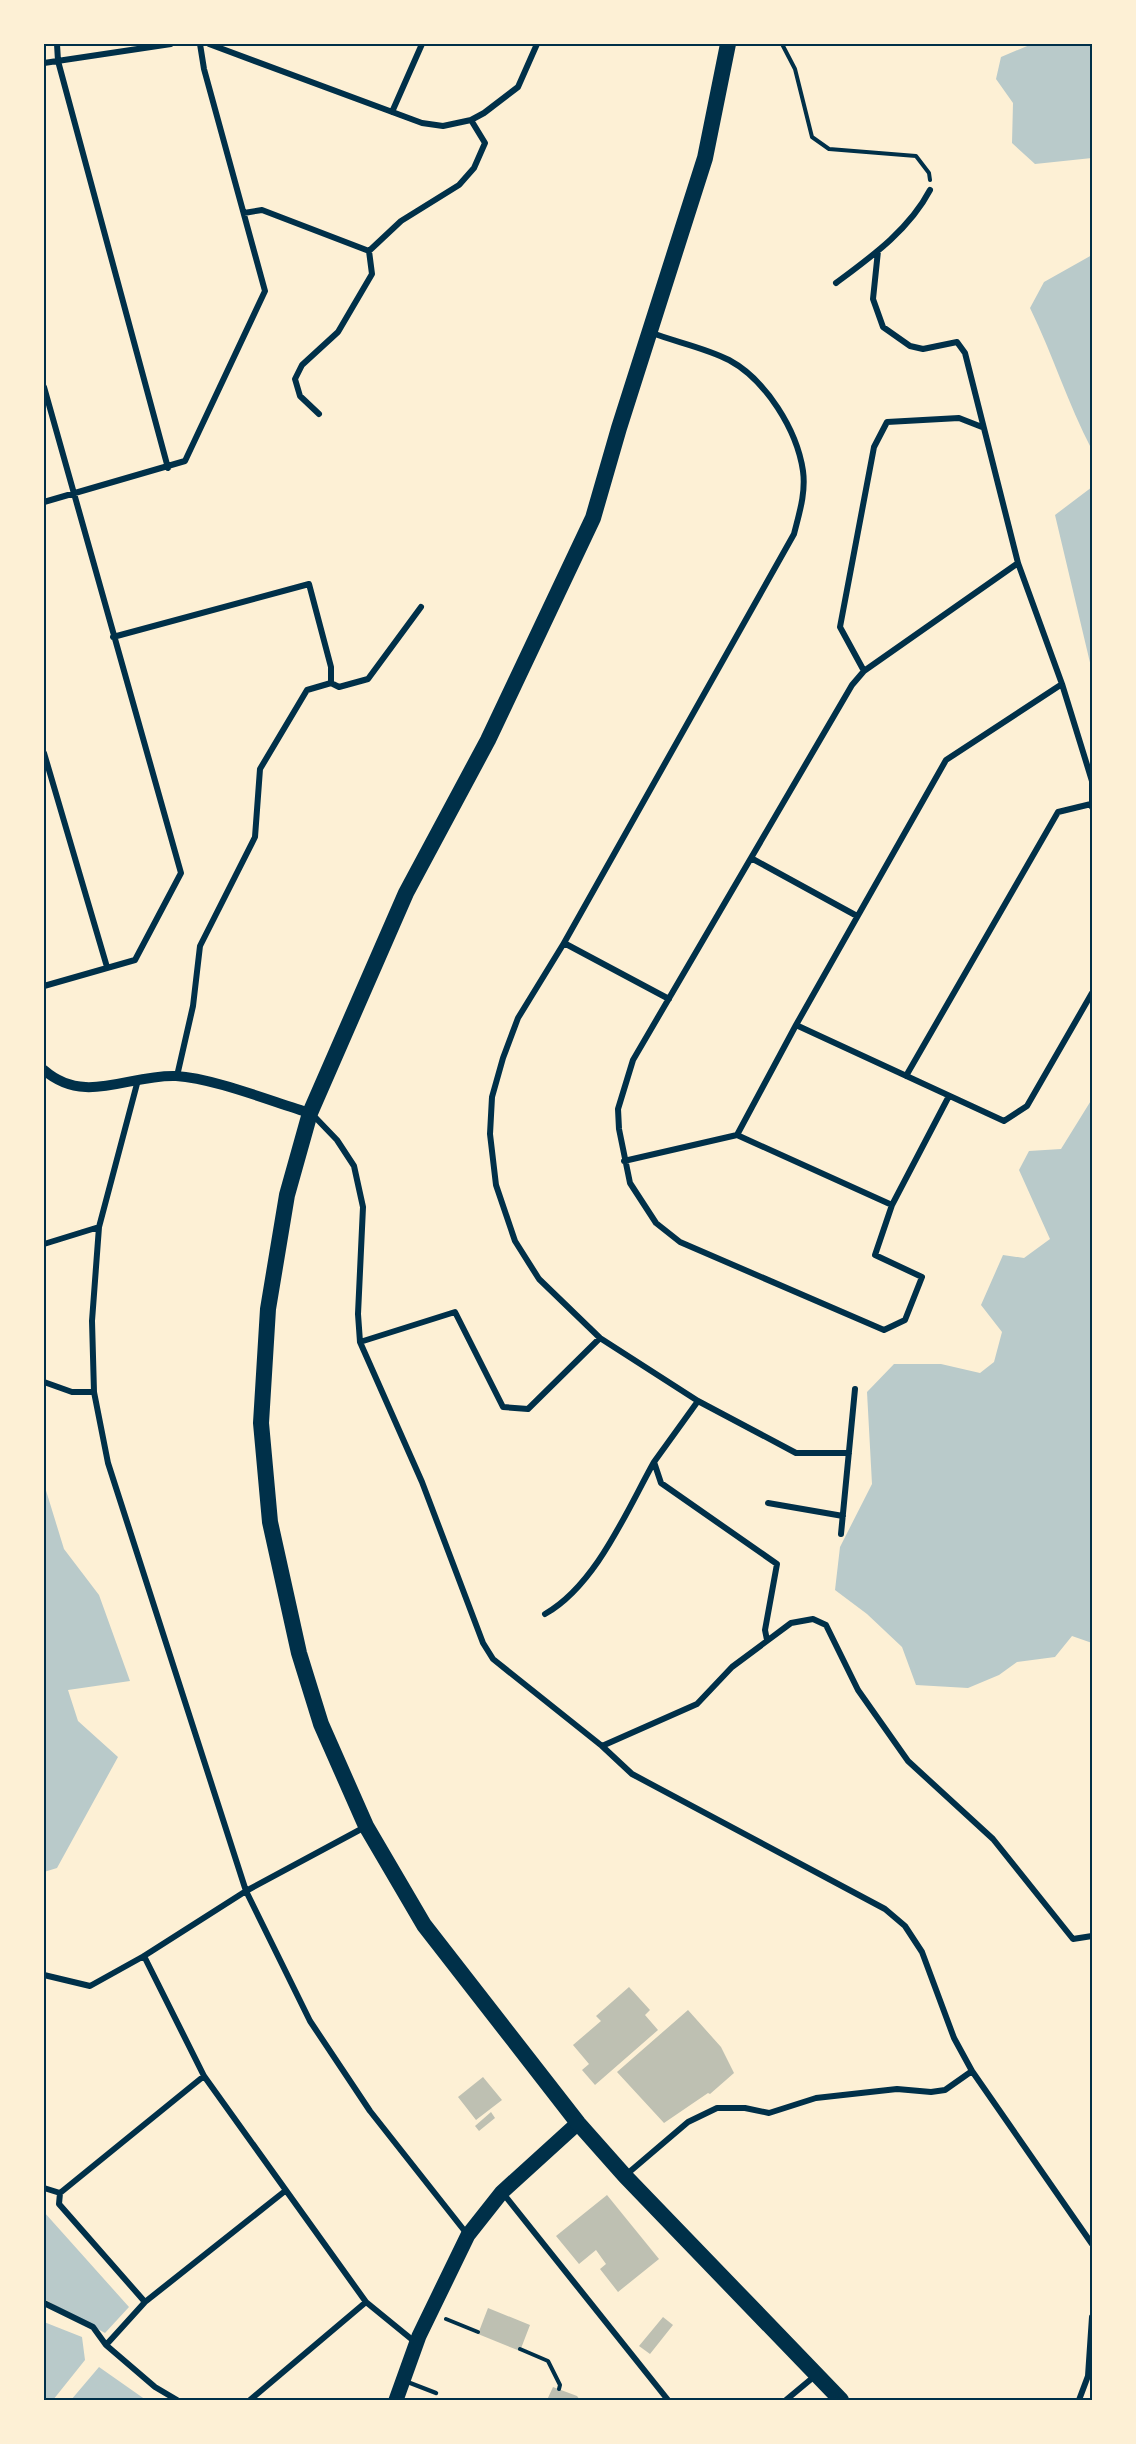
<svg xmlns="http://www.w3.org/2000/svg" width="1136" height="2444" font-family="Bitter,serif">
  <rect width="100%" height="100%" fill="#fdf0d5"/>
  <path fill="#b9caca" d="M1032 44H1092V158L1035 164 1012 143 1013 103 996 79 1001 57Z
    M1092 255V450C1068 404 1053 355 1030 308L1044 282Z
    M1092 487V671L1055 515Z
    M1092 1099V1643L1072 1636 1055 1657 1017 1662 999 1675 968 1688 916 1685 902 1647 867 1614 835 1590 840 1547 872 1484 867 1392 894 1364H941L980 1373 994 1362 1002 1332 981 1305 1003 1255 1024 1258 1050 1239 1019 1170 1029 1151 1061 1149Z
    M44 1484 64 1549 99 1595 130 1681 68 1690 78 1721 118 1757 57 1868 44 1872Z
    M44 2212 129 2307 105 2333 44 2299Z
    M44 2322 82 2337 85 2360 53 2400H44Z
    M99 2367 146 2400H71Z"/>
  <path fill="#bec0b2" d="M629 1987 650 2010 645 2015 658 2030 595 2085 582 2070 589 2064 573 2045 601 2021 596 2016Z
    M688 2010 721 2047 734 2073 710 2094 708 2093 664 2123 617 2072Z
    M483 2077 502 2100 476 2120 458 2097Z
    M491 2112 495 2118 479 2131 475 2126Z
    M607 2195 659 2259 618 2292 600 2269 606 2264 596 2250 579 2264 556 2236Z
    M488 2308 530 2325 520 2351 478 2334Z
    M663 2317 673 2325 650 2354 639 2346Z
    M553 2387 577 2396 580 2400H547Z"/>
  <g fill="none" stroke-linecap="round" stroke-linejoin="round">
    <path stroke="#003049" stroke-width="4" d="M782 44 795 69 812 137 829 149 916 156 929 173 930 180
      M446 2319 478 2332
      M520 2349 548 2361 560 2385 559 2389"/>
    <path stroke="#003049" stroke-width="4.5" d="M405 2381 436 2393"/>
    <path stroke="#003049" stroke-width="6" d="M57 44 58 61 168 468
      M209 44 422 123 443 126 471 120 484 113 518 87 537 44
      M44 63 171 44
      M392 112 422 44
      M244 213 262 210 369 251 401 221 459 185 474 168 485 143 471 120
      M878 251 873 299 883 327 910 346 923 349 957 342 965 353 1018 563 1062 684 1092 781V807
      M836 283C871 257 909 230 930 190
      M652 333C676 342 706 348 729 360 766 380 797 430 803 471 806 493 799 514 794 534L564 943 518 1018 503 1058 492 1097 490 1134 496 1185 515 1241 539 1279 600 1338 698 1401 796 1453H849
      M44 387 181 873 135 960 44 986
      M319 414 300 396 295 379 302 365 338 332 372 274 369 251
      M44 502 185 461 265 291 204 69 200 44
      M113 637 309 584 331 667V683L307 690 260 769 255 837 200 946 193 1006 177 1076
      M864 671 840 627 874 447 887 422 959 418 982 427
      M331 683 339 687 368 679 421 607
      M44 753 107 967
      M751 858 857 916
      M564 943 669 999
      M796 1025 1004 1121 1027 1106 1092 993
      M906 1076 1058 812 1091 804
      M138 1080 99 1227 92 1321 94 1392 108 1463 246 1891 310 2021 370 2111 467 2234
      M949 1096 892 1205 875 1255 922 1277 905 1320 884 1330 680 1242 656 1223 630 1183 619 1129 618 1109 633 1060 852 685 864 671 1018 563
      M313 1115 337 1140 354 1166 363 1207 358 1314 360 1342 422 1482 483 1643 493 1659 602 1746 632 1774 885 1909 905 1926 922 1952 954 2038 972 2071 1092 2244
      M737 1135 892 1205
      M624 1161 737 1135 796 1025 946 760 1062 684
      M44 1244 99 1227
      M360 1342 455 1312 503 1407 528 1409 600 1338
      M44 1382 72 1392H94
      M698 1401 654 1462 661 1483 777 1564 765 1630 767 1640
      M768 1503 843 1516
      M841 1534 855 1389
      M545 1614C596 1585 626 1512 654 1462
      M602 1746 697 1704 732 1667 791 1623 813 1619 826 1625 858 1690 908 1761 993 1839 1073 1939 1092 1936
      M144 1956 204 2076 366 2302 415 2342
      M44 1975 90 1986 144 1956 246 1891 365 1827
      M627 2174 688 2122 717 2108H745L769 2113 816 2098 897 2089 931 2092 945 2090 972 2071
      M44 2188 60 2193
      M502 2192 668 2400
      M145 2302 59 2204 60 2193 204 2076
      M44 2303 93 2327 106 2345 155 2387 177 2400
      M106 2345 145 2302 285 2191
      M250 2400 366 2302
      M786 2400 816 2375
      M1079 2400 1088 2376 1092 2317"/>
    <path stroke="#003049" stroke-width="10" d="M44 1070C85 1106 129 1074 176 1076 213 1078 273 1102 310 1113"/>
    <path stroke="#003049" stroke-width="15" d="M396 2400 419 2336 468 2235 502 2192 578 2123"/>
    <path stroke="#003049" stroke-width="16" d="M728 44 705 158 619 428 593 518 488 740 406 893 310 1113 287 1195 268 1309 261 1423 270 1522 299 1653 321 1724 366 1826 424 1925 578 2123 625 2176 841 2400"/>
  </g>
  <rect width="1136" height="2444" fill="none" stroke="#fdf0d5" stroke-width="90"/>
  <rect x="45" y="45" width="1046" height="2354" fill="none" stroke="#003049" stroke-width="2"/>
</svg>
